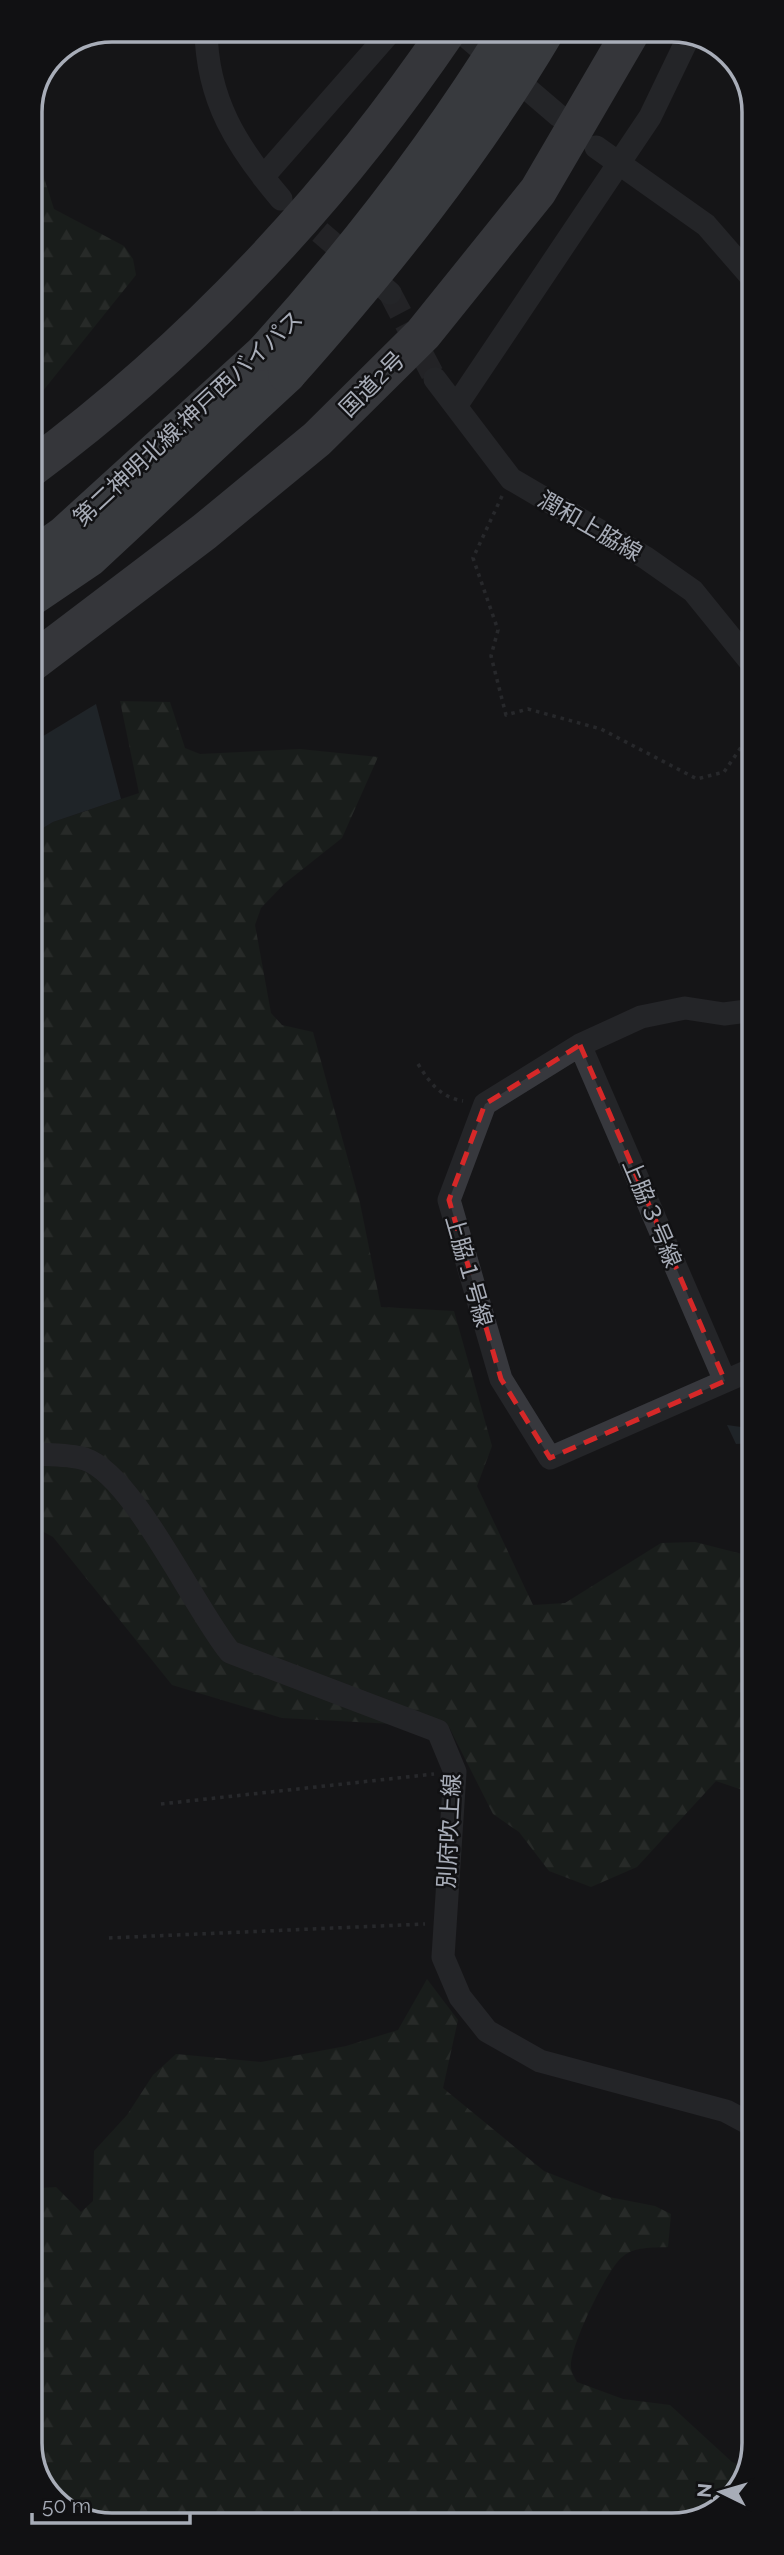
<svg xmlns="http://www.w3.org/2000/svg" width="784" height="2555" font-family="Raleway,'Noto Sans JP',sans-serif">
  <defs>
    <pattern id="forest-firs" width="22" height="20" patternUnits="userSpaceOnUse" patternTransform="scale(1.75)"><rect width="22" height="20" fill="#1e261f"/><path d="M5 1l3.5 6h-7zM16 11l3.5 6h-7z" fill="#3c433d"/></pattern>
  </defs>
  <rect width="100%" height="100%" fill="#161618"/>
  <path fill="url(#forest-firs)" d="M30 134 54 209 124 246 133 259 136 275 30 407Z
    M120 701 170 702 185 748 200 754 300 749 378 757 342 838 284 884 261 908 255 925 271 1013 282 1025 313 1032 360 1203 381 1307 454 1311 492 1446 477 1486 533 1605 565 1603 661 1543 695 1542 754 1557V1794L716 1781 637 1867 591 1887 549 1871 519 1832 493 1814 449 1727 282 1718 172 1685 53 1537 31 1525 30 836 53 822 139 793Z
    M427 1979 458 2020 443 2088 544 2171 609 2197 655 2206 671 2214 668 2247C652 2248 634 2246 621 2258 606 2272 569 2348 571 2367 571 2372 575 2378 577 2382L623 2399 670 2405 732 2462 746 2467 737 2493 688 2524 106 2525 57 2505 31 2459V2193L40 2188 56 2187 81 2212 93 2201 94 2151 127 2115 153 2075 176 2054 261 2062 346 2046 398 2030Z"/>
  <path fill="#2c353c" d="M96 704 121 799 53 822 30 836V744Z
    M754 1404V1443L736 1444 727 1425 741 1427Z"/>
  <g fill="none" stroke-linecap="round" stroke-linejoin="round">
    <path stroke="#333438" stroke-width="23" stroke-dasharray="23 11" stroke-linecap="butt" d="M294 210 342 251
      M390 293 435 379"/>
    <path stroke="#3d3f44" stroke-width="3.5" stroke-dasharray="3.5 5" stroke-linecap="butt" d="M502 496 473 558 498 630 491 656 506 715 528 709 601 729 697 779 724 772 753 730
      M418 1064C430 1083 440 1097 463 1101
      M161 1804 434 1774
      M109 1938 425 1924"/>
    <path stroke="#37383d" stroke-width="23" d="M206 30C207 100 237 147 281 199
      M468 38 559 116
      M596 147 706 225 753 279
      M263 177 392 30
      M362 269 390 293
      M435 379 511 479 646 558 693 591 753 665
      M456 406 650 117 690 34
      M753 1006 747 1011 724 1014 685 1008 641 1017 580 1045 485 1104 449 1200 501 1379 550 1458 753 1369
      M580 1045 725 1381
      M31 1454C47 1455 69 1454 85 1459 134 1476 194 1608 230 1652L438 1731 455 1772 443 1957 460 1997 487 2031 540 2061 726 2111 754 2126"/>
    <path stroke="#5b5e65" stroke-width="38" d="M30 469C194 347 333 199 448 30
      M30 664 204 532 317 439 423 334 538 191 632 30"/>
    <path stroke="#63666e" stroke-width="38" d="M30 559 64 535 265 352
      M30 598 89 558 287 374"/>
    <path stroke="#63666e" stroke-width="38" d="M265 352C357 250 437 147 509 30
      M287 374C383 266 472 155 546 30"/>
  </g>
  <path d="M0 0H784V2555H0ZM580 1045 725 1381 550 1458 501 1379 449 1200 485 1104Z" fill="#161618" fill-opacity=".55" fill-rule="evenodd"/>
  <path fill="none" stroke="#d62828" stroke-width="5" stroke-dasharray="14 9" stroke-linejoin="round" d="M580 1045 725 1381 550 1458 501 1379 449 1200 485 1104Z"/>
  <g text-anchor="middle" stroke-width="5" stroke-linejoin="round" paint-order="stroke">
    <g font-size="23" fill="#a8adb8" stroke="#111113">
      <text transform="translate(372 384) rotate(-45)" y="8">国道2号</text>
      <text transform="translate(188 418) rotate(-43)" y="8">第二神明北線;神戸西バイパス</text>
      <text transform="translate(590 526) rotate(30)" y="8">潤和上脇線</text>
      <text transform="translate(652 1213) rotate(67)" y="8">上脇３号線</text>
      <text transform="translate(469 1271) rotate(74)" y="8">上脇１号線</text>
      <text transform="translate(449 1831) rotate(-87)" y="8">別府吹上線</text>
    </g>
  </g>
  <path d="M0 0H784V2555H0ZM112 42H672A70 70 0 0 1 742 112V2443A70 70 0 0 1 672 2513H112A70 70 0 0 1 42 2443V112A70 70 0 0 1 112 42Z" fill="#111113" fill-rule="evenodd"/>
  <path fill="none" stroke="#a8adb8" stroke-width="3.5" d="M112 42H672A70 70 0 0 1 742 112V2443A70 70 0 0 1 672 2513H112A70 70 0 0 1 42 2443V112A70 70 0 0 1 112 42Z"/>
  <g transform="translate(721 2492) rotate(275)" stroke="#111113" stroke-width="5" paint-order="stroke">
  <path d="M0-5L12 26L0 18L-12 26Z" fill="#a8adb8"/>
  <text y="-10" font-size="19" font-weight="bold" text-anchor="middle" fill="#a8adb8">N</text>
  </g>
  <path d="M32 2513v10h158v-10" fill="none" stroke="#a8adb8" stroke-width="3.5"/>
  <text x="42" y="2513" font-size="21" fill="#a8adb8" stroke="#111113" stroke-width="5" paint-order="stroke">50 m</text>
</svg>
